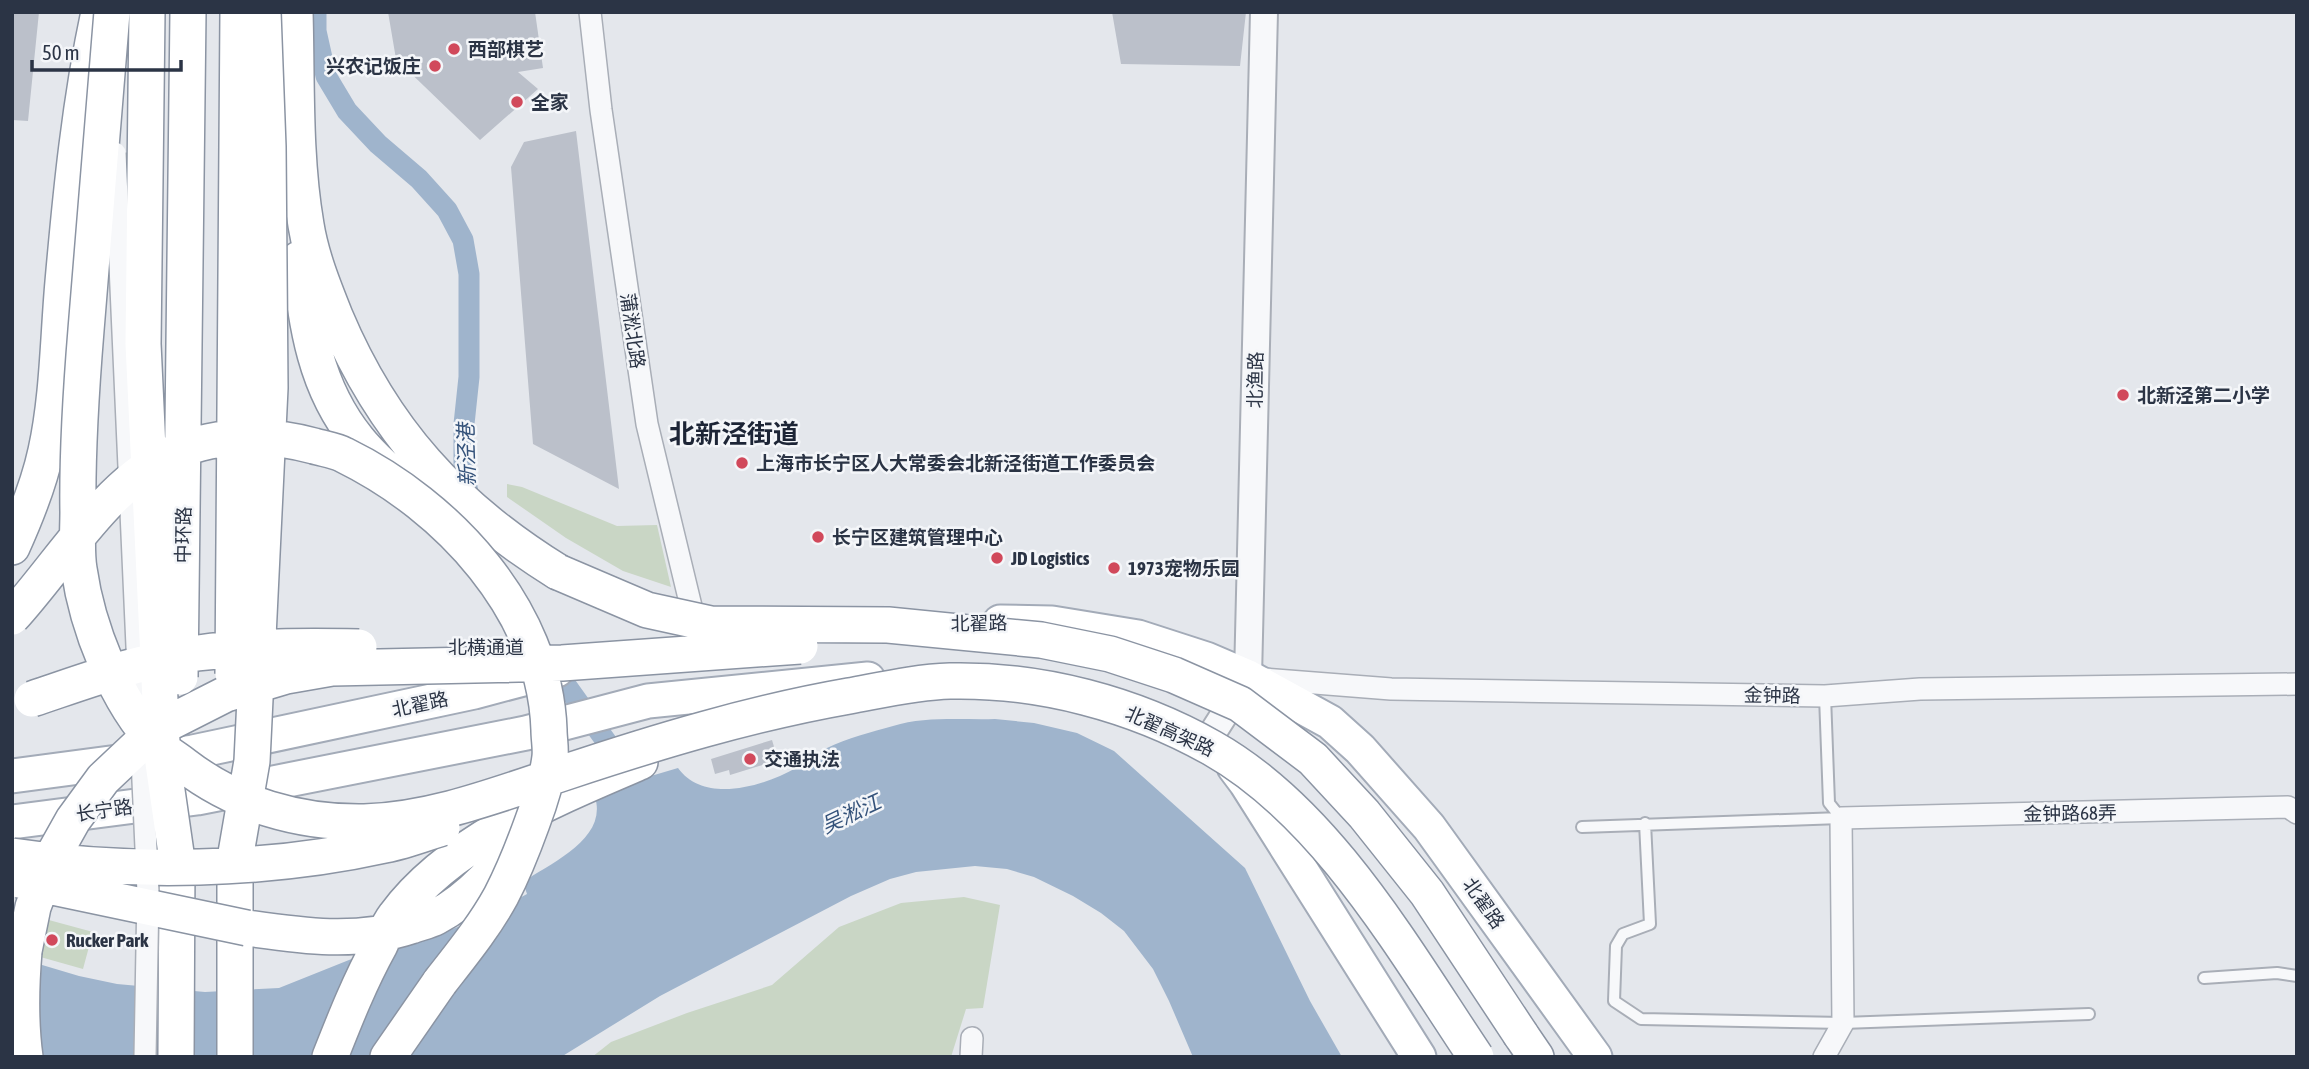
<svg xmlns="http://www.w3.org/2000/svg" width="2309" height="1069" font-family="'Asap Condensed','Noto Sans SC',sans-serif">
  <rect width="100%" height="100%" fill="#e4e7ec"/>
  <path fill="#c9d6c5" d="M507 484 522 487 617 526 657 525 671 587 623 571 566 538 507 497Z
    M964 897 1000 905 983 1008 966 1009 951 1057H592L611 1042 687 1013 772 985 839 927 901 903Z
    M12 910 93 932 83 969 12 949Z"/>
  <path fill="#9fb4cc" d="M995 719 1034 723 1077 733 1114 751 1245 868 1310 1001 1342 1057H1193L1169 1001 1153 969 1124 931 1101 913 1073 896 1034 877 1007 869 975 866 916 872 890 879 851 896 660 996 561 1057H12V956L79 976 117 984 205 992 279 988 444 922 450 930 488 915 527 894 523 882C551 863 608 839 595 797L634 781 678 768C704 804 762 787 796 768 806 762 816 753 827 748 847 738 872 732 893 726 925 716 962 720 995 719Z"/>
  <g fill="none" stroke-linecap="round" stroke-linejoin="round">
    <path stroke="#9fb4cc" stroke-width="21" d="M316 12V31L326 76 347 111 378 144 419 179 447 210 463 240 469 274V377L464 424V469L470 505
      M548 660 621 762"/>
  </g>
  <path fill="#bbc0ca" d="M12 12H39L28 121 12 120Z
    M388 12H535L543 68 518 72 538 89 480 140 396 59Z
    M1112 12H1246L1240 66 1121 64Z
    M576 131 619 489 533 444 511 167 524 142Z
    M772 740 778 760 730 775 729 770 715 774 711 759Z"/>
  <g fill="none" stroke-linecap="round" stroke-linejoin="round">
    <defs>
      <path id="service" d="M1825 696 1829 803 1841 818
        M1645 823 1650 924 1623 934 1616 946 1614 1001 1641 1019 1843 1023 2089 1014
        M1582 827 1841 818
        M2204 978 2277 973 2297 976"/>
      <path id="minor" d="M590 12 601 110 647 424 696 627
        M1264 679 1391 689 1825 696 1920 689 2297 684
        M971 1057 972 1038
        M1824 1057 1843 1023 1841 818 2288 807 2297 813"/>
      <path id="tertiary" d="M1210 737 1248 677 1264 12"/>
      <path id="primary" d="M1000 622 1052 623 1138 637 1206 659 1248 677 1330 722 1360 749 1429 827 1595 1057
        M1234 767 1246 783 1419 1057
        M12 776 193 752 474 692 557 670
        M12 822 197 798 526 733 648 701 868 679"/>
      <path id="trunk" d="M295 12C297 82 294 155 306 225 311 256 323 286 335 316 383 430 453 507 558 572
        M299 259C307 325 314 386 358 440 369 454 383 466 396 479
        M12 547C26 516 39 484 46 451 58 396 58 338 63 282 71 191 80 101 99 12
        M235 859V1057
        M247 928C302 936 357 944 411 926 419 923 428 921 436 917 472 898 500 865 524 833
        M24 951C21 987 20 1021 25 1057
        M1521 1035 1536 1057
        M176 1057 177 860
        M330 1057C345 1019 360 981 380 945 384 936 388 925 395 916 450 841 556 798 640 762
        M388 1057 440 982"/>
    </defs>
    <use href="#service" stroke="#a9aeb7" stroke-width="14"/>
    <use href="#minor" stroke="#a9aeb7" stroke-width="24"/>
    <use href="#tertiary" stroke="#a9aeb7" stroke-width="30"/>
    <use href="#primary" stroke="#a3abb8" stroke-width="37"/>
    <use href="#trunk" stroke="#8b94a3" stroke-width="38"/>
    <use href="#service" stroke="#f7f8fa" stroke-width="10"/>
    <use href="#minor" stroke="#f7f8fa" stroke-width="21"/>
    <use href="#tertiary" stroke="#f7f8fa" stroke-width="26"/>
    <use href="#primary" stroke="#fff" stroke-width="33"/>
    <use href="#trunk" stroke="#fff" stroke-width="35"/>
    <defs>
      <path id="minor-bridge" d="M115 153 148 893 145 1057"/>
      <path id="trunk-bridge" d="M112 12C104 118 95 224 86 330 81 391 77 451 78 512 78 531 76 551 79 569 87 626 116 702 157 744 164 752 175 758 184 765 236 805 299 823 364 822 433 820 499 794 563 773 656 742 752 713 849 696 882 690 916 682 950 681 1040 679 1134 704 1212 748 1327 813 1404 950 1476 1057
        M147 12 143 344 163 763 177 860
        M558 572 647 610 711 624 888 625 1041 640 1110 654 1174 675 1240 704 1313 759 1364 814 1427 893 1521 1035
        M12 617C58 567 103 490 165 457 211 433 265 433 314 446 324 449 335 450 344 455 448 506 545 610 549 730 549 739 551 748 550 757 547 780 540 802 532 823 523 848 513 873 501 896 484 927 461 955 440 982
        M233 674 238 12
        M180 677 188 12
        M32 699C86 681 141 660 198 653 251 646 305 646 359 647
        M12 856C131 874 268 871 385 845 405 841 423 834 442 828
        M235 859 252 761 270 388 268 147 263 12
        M19 880 247 928
        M24 951 33 907 50 861 73 820 103 779 155 730 226 694 286 676 332 668 562 663 800 646"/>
    </defs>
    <use href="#minor-bridge" stroke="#a9aeb7" stroke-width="24" stroke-linecap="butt"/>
    <use href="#trunk-bridge" stroke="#8b94a3" stroke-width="38" stroke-linecap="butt"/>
    <use href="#minor-bridge" stroke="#f7f8fa" stroke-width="21"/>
    <use href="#trunk-bridge" stroke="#fff" stroke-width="35"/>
  </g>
  <g fill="#d1495b" stroke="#f4f6f9" stroke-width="2.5">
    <circle cx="454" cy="49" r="7"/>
    <circle cx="435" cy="66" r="7"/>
    <circle cx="517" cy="102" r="7"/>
    <circle cx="2123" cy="395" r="7"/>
    <circle cx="742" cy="463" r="7"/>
    <circle cx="818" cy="537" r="7"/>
    <circle cx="997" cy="558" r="7"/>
    <circle cx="1114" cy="568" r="7"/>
    <circle cx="750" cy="759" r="7"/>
    <circle cx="52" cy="940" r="7"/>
  </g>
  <g text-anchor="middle" stroke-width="5" stroke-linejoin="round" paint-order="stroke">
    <g font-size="19" font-weight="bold" fill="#2b3445" stroke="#f4f6f9" text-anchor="start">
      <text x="468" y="56">西部棋艺</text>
      <text x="421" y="73" text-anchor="end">兴农记饭庄</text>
      <text x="531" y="109">全家</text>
      <text x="2137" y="402">北新泾第二小学</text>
      <text x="756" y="470">上海市长宁区人大常委会北新泾街道工作委员会</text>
      <text x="832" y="544">长宁区建筑管理中心</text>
      <text x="1011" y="565">JD Logistics</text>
      <text x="1128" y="575">1973宠物乐园</text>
      <text x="764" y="766">交通执法</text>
      <text x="66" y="947">Rucker Park</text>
    </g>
    <g font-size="19" fill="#2b3445" stroke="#f4f6f9">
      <text transform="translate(633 331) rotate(82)" y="7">蒲淞北路</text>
      <text transform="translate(1255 380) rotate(-89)" y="7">北渔路</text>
      <text transform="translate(183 535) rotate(-89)" y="7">中环路</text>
      <text transform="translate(979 623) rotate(-1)" y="7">北翟路</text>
      <text x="486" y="654">北横通道</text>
      <text transform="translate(1772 695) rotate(1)" y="7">金钟路</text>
      <text transform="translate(420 704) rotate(-12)" y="7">北翟路</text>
      <text transform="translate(1170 731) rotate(24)" y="7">北翟高架路</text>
      <text transform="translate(104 810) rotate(-8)" y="7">长宁路</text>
      <text transform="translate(2070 813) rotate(-1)" y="7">金钟路68弄</text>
      <text transform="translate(1484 903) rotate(55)" y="7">北翟路</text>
    </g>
    <g font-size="21" font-style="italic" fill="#34527a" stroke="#f4f6f9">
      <text transform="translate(467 455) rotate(-92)" y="7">新泾港</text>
      <text transform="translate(851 814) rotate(-25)" y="7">吴淞江</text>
    </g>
    <g font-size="26" font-weight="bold" fill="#1d2536" stroke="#f4f6f9">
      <text x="734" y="443">北新泾街道</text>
    </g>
  </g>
  <rect width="2309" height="1069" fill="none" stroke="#2b3445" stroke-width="28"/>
  <path d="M32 60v10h149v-10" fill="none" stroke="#2b3445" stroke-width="3.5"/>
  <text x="42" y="60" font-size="21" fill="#2b3445" stroke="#f4f6f9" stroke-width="5" paint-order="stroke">50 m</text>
</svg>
